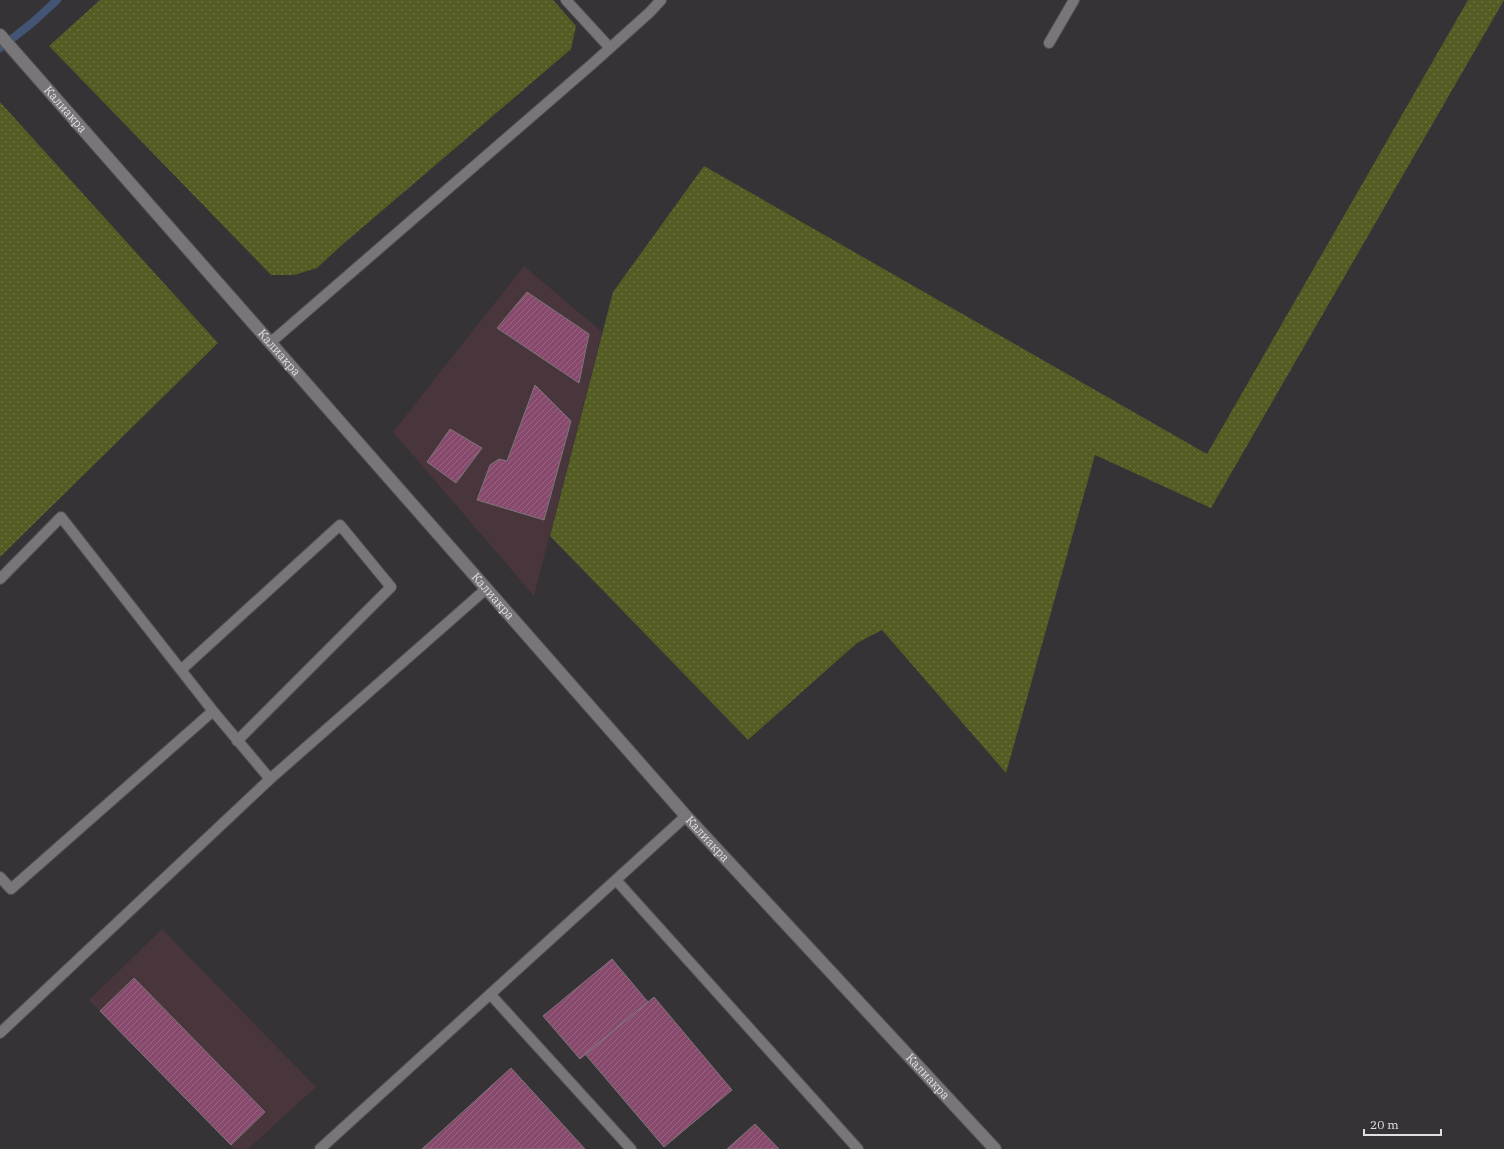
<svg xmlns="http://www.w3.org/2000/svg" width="1504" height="1149" font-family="'IBM Plex Serif',serif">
  <defs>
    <pattern id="grass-dots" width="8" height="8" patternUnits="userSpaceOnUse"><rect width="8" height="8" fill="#545c24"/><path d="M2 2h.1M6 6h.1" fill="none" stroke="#6c7344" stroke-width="1.8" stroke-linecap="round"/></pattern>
    <pattern id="building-hatch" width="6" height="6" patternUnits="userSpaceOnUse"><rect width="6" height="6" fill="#874a6c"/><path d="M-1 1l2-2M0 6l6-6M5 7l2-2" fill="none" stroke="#986481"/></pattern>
  </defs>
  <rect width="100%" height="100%" fill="#353336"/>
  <path fill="#49353c" d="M524 266 602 332 534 596 393 432Z
    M162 929 316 1087 248 1149H234L89 1000Z"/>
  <path fill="url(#grass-dots)" d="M100 0H553L576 26 571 49 342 245 317 268 294 275H271L49 46Z
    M1468 0H1504L1211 508 1095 455 1006 773 882 630 857 643 748 740 550 536 613 292 704 166 1207 454Z
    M0 102 218 343 0 557Z"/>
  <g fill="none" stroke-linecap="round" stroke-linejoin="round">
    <path stroke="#445475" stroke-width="8" d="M0 48 32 23 57 0"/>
  </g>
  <path fill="url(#building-hatch)" stroke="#7a7678" d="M527 292 589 334 579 383 497 328Z
    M535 385 571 421 544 520 477 500 490 465 499 459 507 461Z
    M450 429 482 448 456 483 427 462Z
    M612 959 648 1002 580 1059 543 1016Z
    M134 978 265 1112 231 1145 100 1011Z
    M654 997 732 1090 664 1147 585 1054Z
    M511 1068 585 1149H422Z
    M755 1124 779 1149H727Z"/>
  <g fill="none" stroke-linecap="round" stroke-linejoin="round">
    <defs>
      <path id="lane" d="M566 0 610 48
        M1049 43 1074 0
        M270 343 591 65 650 12 661 0
        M0 579 61 517 213 711 270 779
        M181 670 340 525 391 587 237 741
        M0 877 11 889 213 711
        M616 880 858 1149
        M490 994 631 1149
        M0 1033 270 779 486 589
        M320 1149 686 816"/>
      <g id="secondary">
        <path id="s1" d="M0 35 686 816 995 1149"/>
      </g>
    </defs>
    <use href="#lane" stroke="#545255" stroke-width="12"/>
    <use href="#secondary" stroke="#545255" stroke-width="14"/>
    <use href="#lane" stroke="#787679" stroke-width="10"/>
    <use href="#secondary" stroke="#787679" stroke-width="12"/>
  </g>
  <g text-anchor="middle" stroke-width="3" stroke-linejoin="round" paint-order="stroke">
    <g font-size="12" fill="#e1e0e1" stroke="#353336">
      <text dy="4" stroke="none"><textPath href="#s1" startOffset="99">Калиакра</textPath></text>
      <text dy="4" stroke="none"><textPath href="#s1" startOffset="423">Калиакра</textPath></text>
      <text dy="4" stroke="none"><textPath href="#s1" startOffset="747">Калиакра</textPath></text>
      <text dy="4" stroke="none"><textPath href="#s1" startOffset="1071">Калиакра</textPath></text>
      <text dy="4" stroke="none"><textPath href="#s1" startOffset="1395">Калиакра</textPath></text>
    </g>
  </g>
  <path d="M1364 1129v6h77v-6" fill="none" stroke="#e1e0e1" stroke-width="2"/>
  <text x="1370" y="1129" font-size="12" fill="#e1e0e1" stroke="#353336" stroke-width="3" paint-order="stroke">20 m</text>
</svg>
